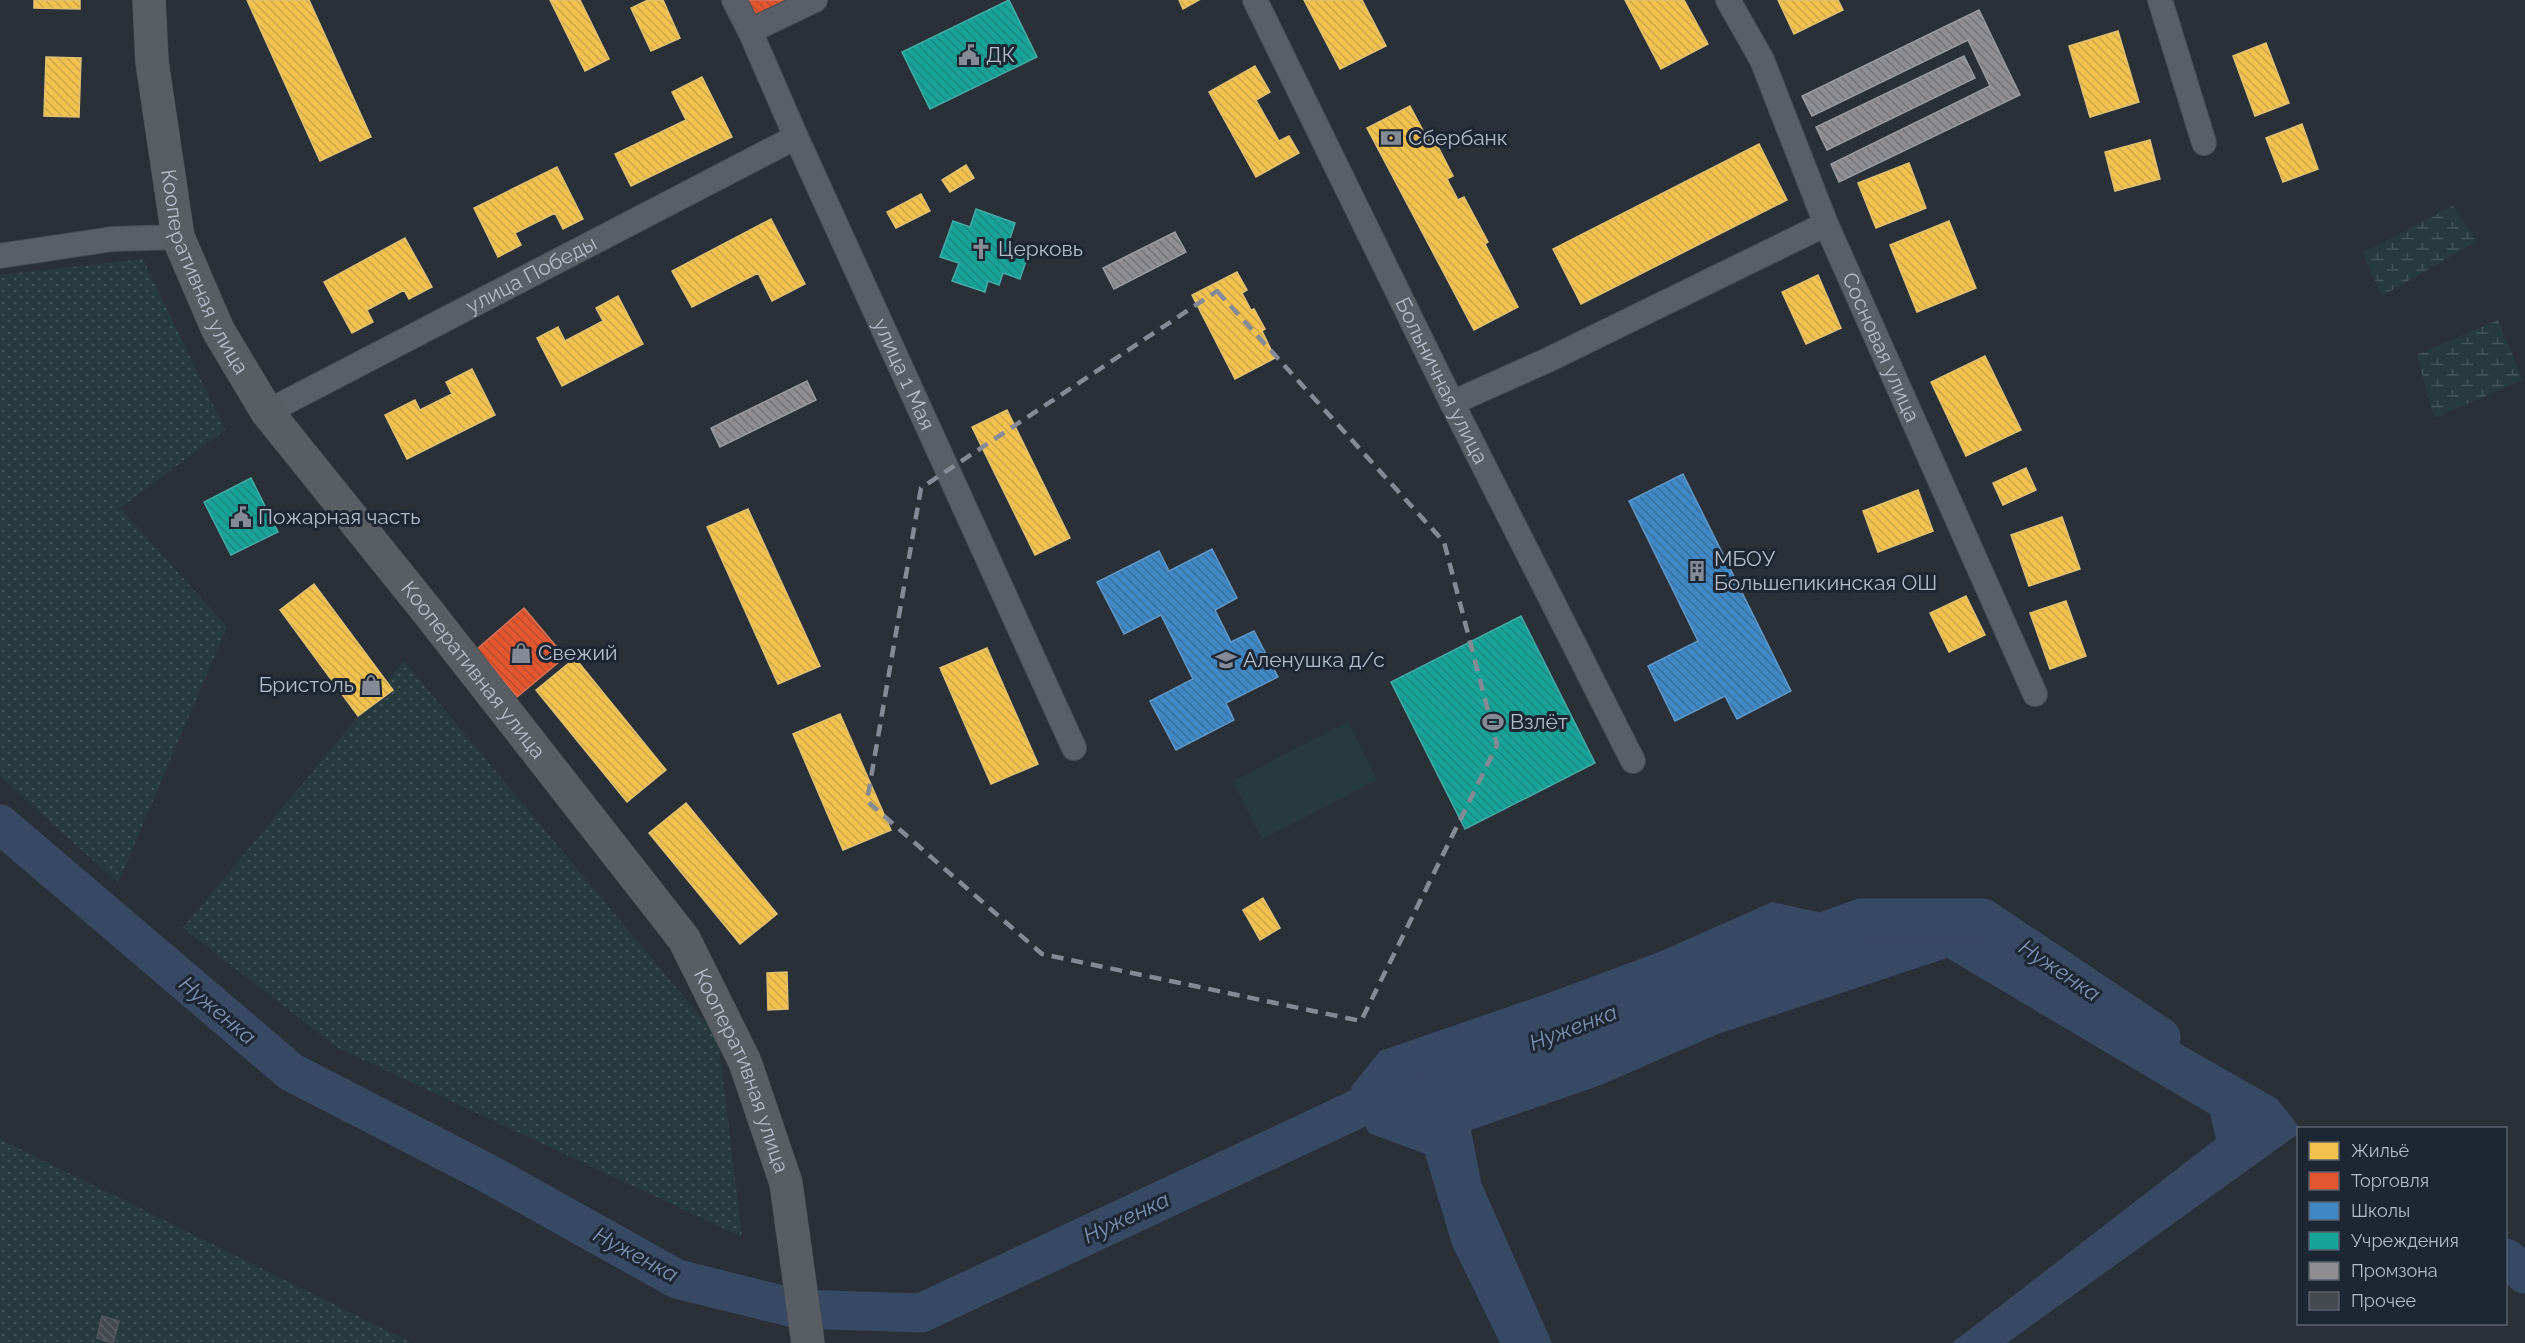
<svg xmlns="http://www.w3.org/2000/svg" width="2525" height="1343" font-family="Raleway,sans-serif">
  <defs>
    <pattern id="wetland-marsh" width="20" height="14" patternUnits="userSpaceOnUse" patternTransform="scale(1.5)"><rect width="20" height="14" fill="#273a3e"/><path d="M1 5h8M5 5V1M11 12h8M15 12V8" fill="none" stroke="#445559"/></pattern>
    <pattern id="garden-dots" width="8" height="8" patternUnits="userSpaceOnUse" patternTransform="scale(1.5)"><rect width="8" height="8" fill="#273a3e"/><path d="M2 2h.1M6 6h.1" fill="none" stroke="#445559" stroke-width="1.8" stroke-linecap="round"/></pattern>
    <pattern id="homes-back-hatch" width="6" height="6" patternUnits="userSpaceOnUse" patternTransform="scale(1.5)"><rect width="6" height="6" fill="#f2c14e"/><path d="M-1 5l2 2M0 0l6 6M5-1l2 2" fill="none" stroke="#cca64a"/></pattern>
    <pattern id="shops-back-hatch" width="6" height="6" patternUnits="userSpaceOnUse" patternTransform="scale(1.5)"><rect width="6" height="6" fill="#e4572e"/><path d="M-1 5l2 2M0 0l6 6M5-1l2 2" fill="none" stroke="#b84f32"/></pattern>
    <pattern id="schools-back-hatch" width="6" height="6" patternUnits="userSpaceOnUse" patternTransform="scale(1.5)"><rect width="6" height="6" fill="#3f88c5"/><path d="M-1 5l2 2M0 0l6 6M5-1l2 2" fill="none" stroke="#3c709c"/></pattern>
    <pattern id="public-back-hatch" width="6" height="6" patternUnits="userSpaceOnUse" patternTransform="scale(1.5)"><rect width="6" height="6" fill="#17a398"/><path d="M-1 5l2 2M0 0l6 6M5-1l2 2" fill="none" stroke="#1f8881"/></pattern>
    <pattern id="industry-back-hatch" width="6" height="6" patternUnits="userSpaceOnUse" patternTransform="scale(1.5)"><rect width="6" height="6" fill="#8d8d92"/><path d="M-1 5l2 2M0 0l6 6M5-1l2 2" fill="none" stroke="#737478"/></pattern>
    <pattern id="building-back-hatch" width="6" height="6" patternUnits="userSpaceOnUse" patternTransform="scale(1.5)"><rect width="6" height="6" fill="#444950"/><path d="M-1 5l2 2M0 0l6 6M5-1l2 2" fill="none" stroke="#5d6168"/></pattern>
  </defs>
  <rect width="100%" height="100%" fill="#2a3038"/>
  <path fill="#273a3e" d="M1348 722 1377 780 1262 839 1233 781Z"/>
  <path fill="url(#wetland-marsh)" d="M2453 206 2477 241 2382 296 2362 253Z
    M2498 320 2523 380 2434 418 2417 355Z"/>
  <path fill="url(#garden-dots)" d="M143 259 225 430 120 508 227 627 118 883 0 776V275Z
    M404 661 718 1038 742 1237 338 1048 183 928Z
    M0 1139 412 1343H0Z"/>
  <path fill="#384963" d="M1772 902 1886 927 1977 928 2277 1099 2300 1128 2298 1134 2007 1343H1952L2216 1139 2210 1114 1947 958 1718 1034 1601 1085 1471 1130 1481 1182 1552 1343H1500L1452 1245 1425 1154 1369 1133 1357 1109 1351 1087 1380 1051 1540 996 1659 952Z"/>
  <path fill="url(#homes-back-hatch)" stroke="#dfc073" stroke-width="1.5" d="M34 0H80V9L34 8Z
    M247 0H309L371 137 320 161Z
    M550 0H580L609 59 585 71Z
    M648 0H663L680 38 651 51 631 8Z
    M1179 0H1199L1183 9Z
    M1304 0H1362L1386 46 1340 69Z
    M1625 0H1684L1708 44 1661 69Z
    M1778 0H1838L1843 10 1794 34Z
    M2118 31 2139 102 2090 117 2069 46Z
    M2266 43 2289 103 2255 116 2233 56Z
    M46 57 81 58 79 117 44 116Z
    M1255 66 1270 92 1256 100 1279 141 1289 136 1299 153 1256 177 1209 92Z
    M702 77 732 137 631 186 615 154 686 120 672 92Z
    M1410 106 1428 140 1433 137 1453 176 1447 179 1458 200 1464 197 1488 242 1485 244 1518 307 1474 330 1367 128Z
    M2302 124 2318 169 2283 182 2266 138Z
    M2150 140 2160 179 2115 191 2105 152Z
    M1759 144 1787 200 1581 304 1553 249Z
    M1909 163 1926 208 1876 228 1858 183Z
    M966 165 974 178 950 192 942 180Z
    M557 167 583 219 563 229 555 213 515 233 521 245 498 257 474 208Z
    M921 194 930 211 896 228 887 212Z
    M771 219 805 284 772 301 758 273 692 307 672 271Z
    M1949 221 1976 288 1917 312 1890 245Z
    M405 238 432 287 409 299 404 290 367 310 373 322 352 333 324 282Z
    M1237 272 1247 290 1242 293 1251 310 1254 309 1265 329 1262 331 1275 358 1235 379 1192 295Z
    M1818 275 1841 328 1806 344 1782 292Z
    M618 296 643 344 562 386 537 338 558 327 565 341 603 321 596 308Z
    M1985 356 2021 430 1966 456 1931 382Z
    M472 369 495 415 407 459 385 415 415 400 420 410 452 394 446 382Z
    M1007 410 1070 538 1035 555 972 427Z
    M2026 468 2036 490 2003 505 1993 483Z
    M1918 490 1933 531 1878 552 1863 511Z
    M748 509 820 666 778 684 707 527Z
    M2062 517 2080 569 2029 586 2011 535Z
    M314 584 393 690 358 716 280 610Z
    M1966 596 1985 635 1949 652 1930 613Z
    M2066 601 2086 656 2050 669 2030 613Z
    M987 648 1038 764 991 784 940 668Z
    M575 658 666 770 627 802 536 690Z
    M840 714 891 830 843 850 793 734Z
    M686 803 777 914 740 944 649 833Z
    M1263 898 1280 928 1260 940 1243 910Z
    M787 972 788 1009 768 1010 767 973Z"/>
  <path fill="url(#shops-back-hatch)" stroke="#d6755c" stroke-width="1.5" d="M748 0H790L756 17Z
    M524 608 565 657 517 697 477 649Z"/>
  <path fill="url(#schools-back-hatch)" stroke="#6298c6" stroke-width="1.5" d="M1683 474 1791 691 1737 719 1725 696 1675 721 1648 666 1698 641 1629 501Z
    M1212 549 1237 598 1215 610 1231 642 1254 631 1278 677 1226 703 1234 720 1176 750 1150 701 1193 679 1161 615 1124 634 1097 582 1159 551 1169 571Z"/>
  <path fill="url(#public-back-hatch)" stroke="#46aaa7" stroke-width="1.5" d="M1009 0 1037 57 930 109 902 52Z
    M976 209 1015 223 1008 245 1029 252 1020 279 1003 273 999 285 988 281 985 292 952 281 959 263 940 257 953 221 970 227Z
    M251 478 278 532 231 555 204 502Z
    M1521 616 1595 763 1465 829 1391 682Z"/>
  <path fill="url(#industry-back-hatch)" stroke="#999ba2" stroke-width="1.5" d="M1979 10 2020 95 1839 182 1831 164 1990 86 1968 40 1812 116 1802 96Z
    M1964 56 1975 78 1827 150 1816 127Z
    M1175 232 1186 252 1114 289 1103 268Z
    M807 381 816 400 720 447 711 428Z"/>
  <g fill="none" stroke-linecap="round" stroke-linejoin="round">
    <path stroke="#384963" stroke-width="39" d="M0 824 291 1072 489 1174 677 1279 798 1309 921 1313 1357 1109 1407 1090
      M1807 938 1861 918H1983L2161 1037
      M2506 1258 2525 1274"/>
  </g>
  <path fill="url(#building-back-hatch)" stroke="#52575f" stroke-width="1.5" d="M102 1316 119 1321 113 1343 97 1338Z"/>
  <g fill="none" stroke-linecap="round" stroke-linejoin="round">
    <defs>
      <g id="street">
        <path id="s1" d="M734 0 750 31 796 137 1074 748"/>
        <path id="s2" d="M1255 0 1452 403 1633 761"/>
        <path id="s3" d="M1728 0 1762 60 1826 224 2035 694"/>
        <path d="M2160 0 2204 143"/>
        <path d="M750 31 815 0"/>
        <path d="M0 256 112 239 178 237"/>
        <path d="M1452 403 1548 360 1826 224"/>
        <path id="s4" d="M267 412 796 137"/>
      </g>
      <g id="secondary">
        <path id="s5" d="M149 0 152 62 178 237 218 330 267 412 428 612 684 939 745 1062 786 1183 808 1343"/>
      </g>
    </defs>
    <use href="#street" stroke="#484c53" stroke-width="26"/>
    <use href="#secondary" stroke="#484c53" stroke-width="34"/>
    <use href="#street" stroke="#5a5e66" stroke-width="24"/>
    <use href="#secondary" stroke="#595d64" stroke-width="33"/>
  </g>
  <path fill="none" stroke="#848b96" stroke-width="4.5" stroke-dasharray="12 8" stroke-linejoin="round" d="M1217 291 1444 542 1497 745 1361 1021 1042 954 867 801 921 488Z"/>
  <defs>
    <symbol id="civic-bare" viewBox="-9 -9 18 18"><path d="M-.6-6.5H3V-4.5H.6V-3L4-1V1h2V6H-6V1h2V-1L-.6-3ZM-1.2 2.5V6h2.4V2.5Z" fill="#848b96" stroke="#1d2633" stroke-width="2.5" paint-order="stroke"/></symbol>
    <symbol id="bank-bare" viewBox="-9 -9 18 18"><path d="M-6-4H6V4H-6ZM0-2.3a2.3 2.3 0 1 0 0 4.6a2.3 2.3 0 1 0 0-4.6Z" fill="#848b96" stroke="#1d2633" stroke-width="2.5" paint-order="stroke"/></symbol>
    <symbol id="church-bare" viewBox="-9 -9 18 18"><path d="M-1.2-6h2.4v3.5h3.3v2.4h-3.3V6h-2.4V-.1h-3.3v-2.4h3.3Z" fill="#848b96" stroke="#1d2633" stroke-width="2.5" paint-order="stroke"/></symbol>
    <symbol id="building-bare" viewBox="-9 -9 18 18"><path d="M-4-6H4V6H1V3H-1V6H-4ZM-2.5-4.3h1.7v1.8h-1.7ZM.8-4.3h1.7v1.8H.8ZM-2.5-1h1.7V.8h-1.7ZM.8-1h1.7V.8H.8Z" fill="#848b96" stroke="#1d2633" stroke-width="2.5" paint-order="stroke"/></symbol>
    <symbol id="shop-bare" viewBox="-9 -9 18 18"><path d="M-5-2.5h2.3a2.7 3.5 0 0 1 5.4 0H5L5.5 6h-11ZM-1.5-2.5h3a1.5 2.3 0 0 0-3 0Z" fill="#848b96" stroke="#1d2633" stroke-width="2.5" paint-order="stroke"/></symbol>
    <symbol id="school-bare" viewBox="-9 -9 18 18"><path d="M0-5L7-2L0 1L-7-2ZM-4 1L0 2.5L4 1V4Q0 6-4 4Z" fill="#848b96" stroke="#1d2633" stroke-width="2.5" paint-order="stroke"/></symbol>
    <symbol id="stadium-bare" viewBox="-9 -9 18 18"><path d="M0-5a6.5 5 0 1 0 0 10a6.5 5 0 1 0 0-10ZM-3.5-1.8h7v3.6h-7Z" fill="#848b96" stroke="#1d2633" stroke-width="2.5" paint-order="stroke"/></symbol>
  </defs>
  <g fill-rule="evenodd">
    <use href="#civic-bare" x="954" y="40" width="30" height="30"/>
    <use href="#bank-bare" x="1376" y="123" width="30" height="30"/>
    <use href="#church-bare" x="966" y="234" width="30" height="30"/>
    <use href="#civic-bare" x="226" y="502" width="30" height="30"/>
    <use href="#building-bare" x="1682" y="556" width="30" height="30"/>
    <use href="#shop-bare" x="506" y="638" width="30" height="30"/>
    <use href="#school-bare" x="1211" y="645" width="30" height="30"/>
    <use href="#shop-bare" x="356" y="670" width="30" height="30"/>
    <use href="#stadium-bare" x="1478" y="707" width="30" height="30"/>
  </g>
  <g text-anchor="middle" stroke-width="6" stroke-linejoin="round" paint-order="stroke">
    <g font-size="21" fill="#b4bcc9" stroke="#1d2633" text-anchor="start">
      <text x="986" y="62">ДК</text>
      <text x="1408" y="145">Сбербанк</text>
      <text x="998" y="256">Церковь</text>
      <text x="258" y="524">Пожарная часть</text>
      <text x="1714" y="566">МБОУ<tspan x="1714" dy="24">Большепикинская ОШ</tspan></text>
      <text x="538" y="660">Свежий</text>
      <text x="1243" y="667">Аленушка д/с</text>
      <text x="354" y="692" text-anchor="end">Бристоль</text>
      <text x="1510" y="729">Взлёт</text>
    </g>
    <g font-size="21" fill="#b4bcc9" stroke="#1d2633">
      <text dy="7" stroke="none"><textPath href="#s5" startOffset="280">Кооперативная улица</textPath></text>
      <text dy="7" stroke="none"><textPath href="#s4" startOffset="298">улица Победы</textPath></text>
      <text dy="7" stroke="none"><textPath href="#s3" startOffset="380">Сосновая улица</textPath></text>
      <text dy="7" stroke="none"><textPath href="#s1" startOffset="411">улица 1 Мая</textPath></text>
      <text dy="7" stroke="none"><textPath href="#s2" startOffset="424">Больничная улица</textPath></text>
      <text dy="7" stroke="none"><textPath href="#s5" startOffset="766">Кооперативная улица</textPath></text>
      <text dy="7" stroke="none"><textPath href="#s5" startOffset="1252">Кооперативная улица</textPath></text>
    </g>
    <g font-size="22" font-style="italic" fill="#7c92b1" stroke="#1d2633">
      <text transform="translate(2060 970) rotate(34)" y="8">Нуженка</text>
      <text transform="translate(218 1010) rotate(40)" y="8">Нуженка</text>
      <text transform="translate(1573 1027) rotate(-21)" y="8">Нуженка</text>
      <text transform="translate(1126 1217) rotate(-25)" y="8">Нуженка</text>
      <text transform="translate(636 1254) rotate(28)" y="8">Нуженка</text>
    </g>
  </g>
  <rect x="2297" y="1127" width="210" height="198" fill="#1d2633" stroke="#59626f" stroke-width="1.5"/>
  <rect x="2309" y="1142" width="30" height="18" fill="#f2c14e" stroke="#59626f" stroke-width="1.5"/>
  <text x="2351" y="1157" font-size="18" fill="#b4bcc9">Жильё</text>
  <rect x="2309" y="1172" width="30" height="18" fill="#e4572e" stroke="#59626f" stroke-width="1.5"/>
  <text x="2351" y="1187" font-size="18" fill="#b4bcc9">Торговля</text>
  <rect x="2309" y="1202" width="30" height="18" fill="#3f88c5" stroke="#59626f" stroke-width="1.5"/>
  <text x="2351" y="1217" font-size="18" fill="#b4bcc9">Школы</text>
  <rect x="2309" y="1232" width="30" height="18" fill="#17a398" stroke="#59626f" stroke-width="1.5"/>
  <text x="2351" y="1247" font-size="18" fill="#b4bcc9">Учреждения</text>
  <rect x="2309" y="1262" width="30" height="18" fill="#8d8d92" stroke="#59626f" stroke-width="1.5"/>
  <text x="2351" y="1277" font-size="18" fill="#b4bcc9">Промзона</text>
  <rect x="2309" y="1292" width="30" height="18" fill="#444950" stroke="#59626f" stroke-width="1.5"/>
  <text x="2351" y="1307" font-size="18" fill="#b4bcc9">Прочее</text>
</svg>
